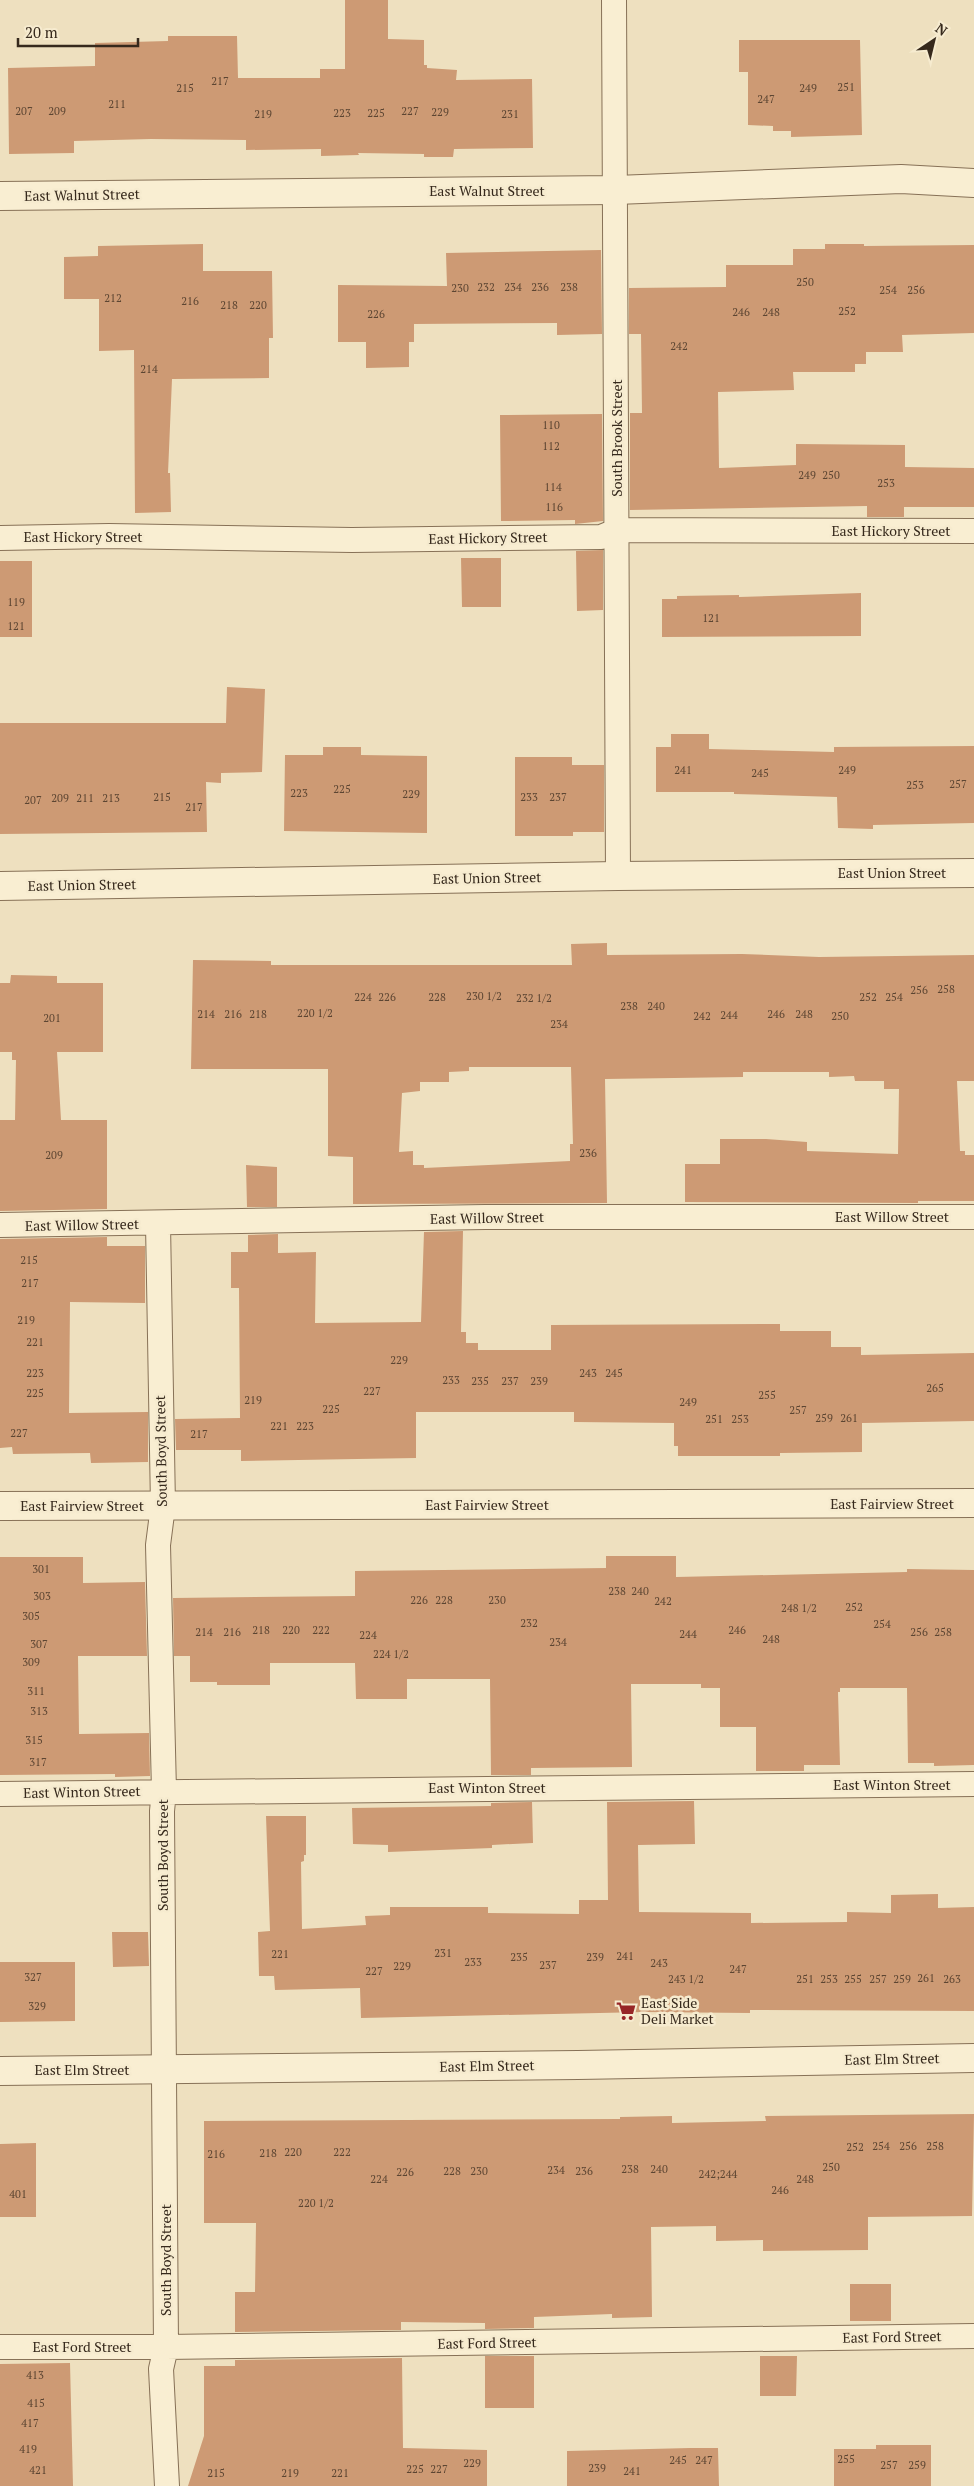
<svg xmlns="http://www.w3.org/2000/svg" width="974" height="2486" font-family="'PT Serif',serif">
  <rect width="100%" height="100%" fill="#eee0bf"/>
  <path fill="#cd9a74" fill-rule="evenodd" d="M345 0H388V39L424 40V65H427V68L457 70 456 80 532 79 533 148 454 149 453 157H424V154L358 153 359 155 321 156V149L246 150V140L151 139 74 141V153L9 154 8 68 95 66V43L168 41V36H237L238 78H320V69H345Z
    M739 40H860L862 135 791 137V131H773V126L748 125V72H739Z
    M203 244V271H272L273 338H269V378L172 379 168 473H170L171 512 135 513 134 350 99 351V299H64V257L98 256V246Z
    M825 244H864V246L974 245V333L902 335 903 352H866V364H855V372H793L794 390 718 392 719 468 796 465V444L905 445V467L974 468V507H904V517H867V506L630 510V413H642L641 334H629V288L726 287V265H793V249H825Z
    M601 250 602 334 557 335V323L414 324V342H409V367L366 368V342H338V285L447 286 446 253Z
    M602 414 603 521 575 524V520L501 521 500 415Z
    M603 550V610L577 611 576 551Z
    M461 558H501V607H462Z
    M0 561H32V637H0Z
    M861 593V636L662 637V599H677V596L739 595V597Z
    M227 687 265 689 262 772 221 773V783L206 782 207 832 0 834V723H226Z
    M671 734H709V749L834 752V747L974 746V823L873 825V829L838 828 837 797 734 794V792H656V747H671Z
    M323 747H361V755L427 756V833L284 831 285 755H323Z
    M515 757H572V765H604V832H573V836H515Z
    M607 943V955L742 954 819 957 974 955V1081H957L960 1151H965V1155H974V1201H918V1203L685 1202V1164H720V1139H766L807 1142V1151L898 1154 899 1089H884V1081H855L854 1076 829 1077V1072H743V1077L605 1079 607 1203 353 1204V1157L328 1156V1069H191L193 960 271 961V965H572L571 944ZM469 1067H571L573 1144H570V1161L424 1168V1165H413V1151L399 1152 402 1093 420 1091V1082H449V1072L469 1071Z
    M11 975 57 976V983H103V1052H57L61 1120H107V1209L0 1211V1120H15L16 1060H12V1052H0V983H10Z
    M246 1165 277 1167V1207H247Z
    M463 1231 461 1332H466V1343H478V1350H551V1325L780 1324V1331H831V1347H861V1355L974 1353V1421L862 1423V1452L780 1453V1456H678V1446H674V1423L574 1422V1412H416V1458L241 1461V1450H176L175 1419 240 1418 239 1288H231V1252H248V1235L278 1234V1253L316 1252 315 1323 421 1322 424 1232Z
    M107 1237V1246H145V1303L70 1302 69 1413 148 1412V1462L91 1463 90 1453 13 1454 12 1447 0 1448V1239Z
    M606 1556H676V1577L907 1572V1569L974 1570V1765L934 1766V1763H908L907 1688H840V1692H838L840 1765H804V1771H756V1727H720V1688H701V1684H631L632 1767 531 1768V1775H491L490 1679H407V1699H356L355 1663H270V1685H217V1682H190V1656H174L173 1598 355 1596V1571L606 1568Z
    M0 1557H83V1583L145 1582 147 1656H78L79 1734 149 1733 150 1776 115 1777V1774L0 1775Z
    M694 1801 695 1844 638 1845 639 1912 751 1913V1923L847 1922V1912L891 1913V1895L938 1894V1908L974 1907V2011L750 2010V2013L645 2012 361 2018 360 1988 275 1990 274 1976H259L258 1932 270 1931 266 1816H306V1855H304V1861L301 1862 302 1929 366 1925 365 1916 390 1915V1907H488V1913L579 1914V1900H608L607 1802Z
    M532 1802 533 1843 492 1845V1848L388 1852V1845L353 1844 352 1808 491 1806V1803Z
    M112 1932H148L149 1966 113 1967Z
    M0 1962H75V2021L0 2022Z
    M974 2114 972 2216 868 2217V2250L763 2251V2240L716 2241V2226L651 2227 652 2317 612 2318V2314L534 2317V2328L485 2329V2323L401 2322V2330L235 2332V2292H255L256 2223H204V2121L620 2119V2117L672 2116V2123L766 2121 765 2116Z
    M36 2143V2217H0V2144Z
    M850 2284H891V2321H850Z
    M485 2356H534V2408H485Z
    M760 2356H797L796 2396H760Z
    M402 2358 403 2448 487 2450V2486H188L204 2436V2366H235V2360Z
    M70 2363 73 2486H0V2364Z
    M876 2445H931V2486H834V2449H876Z
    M690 2448H718L719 2486H567V2451Z"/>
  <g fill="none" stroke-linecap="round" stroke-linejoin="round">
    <defs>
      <path id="lane" d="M614 0 618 876
        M0 538 109 536 352 540 601 537 618 530 974 531
        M158 1224 163 1506 158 1545 164 1791 162 1811 166 2347 161 2369 167 2486
        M0 1225 485 1217H974
        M0 1794 974 1784
        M0 2347H166L974 2336"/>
      <path id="street" d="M0 196 616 190 901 179 974 183
        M0 886 618 876 974 873
        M0 1506 974 1503
        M0 2071 578 2065 974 2058"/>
    </defs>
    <use href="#lane" stroke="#877157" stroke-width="26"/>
    <use href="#street" stroke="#877157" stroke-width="30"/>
    <use href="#lane" stroke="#f9eed2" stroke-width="24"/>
    <use href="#street" stroke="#f9eed2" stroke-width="28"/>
  </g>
  <defs>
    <symbol id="supermarket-bare" viewBox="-9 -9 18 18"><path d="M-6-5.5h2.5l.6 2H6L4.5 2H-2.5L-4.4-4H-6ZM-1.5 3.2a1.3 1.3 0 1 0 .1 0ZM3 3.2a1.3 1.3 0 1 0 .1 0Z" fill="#972627" stroke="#f6ebcf" stroke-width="2.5" paint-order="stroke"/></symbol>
  </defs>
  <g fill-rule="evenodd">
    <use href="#supermarket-bare" x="612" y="1997" width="28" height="28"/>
  </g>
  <g text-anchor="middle" stroke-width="5" stroke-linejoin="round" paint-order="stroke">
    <g font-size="11" fill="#5c4532">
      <text x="220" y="85">217</text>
      <text x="846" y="91">251</text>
      <text x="185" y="92">215</text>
      <text x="808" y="92">249</text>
      <text x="766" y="103">247</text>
      <text x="117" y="108">211</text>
      <text x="24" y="115">207</text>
      <text x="57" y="115">209</text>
      <text x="410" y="115">227</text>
      <text x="440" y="116">229</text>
      <text x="342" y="117">223</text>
      <text x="376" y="117">225</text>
      <text x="263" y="118">219</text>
      <text x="510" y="118">231</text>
      <text x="805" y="286">250</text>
      <text x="486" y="291">232</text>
      <text x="513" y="291">234</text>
      <text x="540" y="291">236</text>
      <text x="569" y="291">238</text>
      <text x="460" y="292">230</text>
      <text x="888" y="294">254</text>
      <text x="916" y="294">256</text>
      <text x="113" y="302">212</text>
      <text x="190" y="305">216</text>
      <text x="229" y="309">218</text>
      <text x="258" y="309">220</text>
      <text x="847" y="315">252</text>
      <text x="741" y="316">246</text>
      <text x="771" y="316">248</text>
      <text x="376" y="318">226</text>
      <text x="679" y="350">242</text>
      <text x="149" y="373">214</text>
      <text x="551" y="429">110</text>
      <text x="551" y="450">112</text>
      <text x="807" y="479">249</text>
      <text x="831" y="479">250</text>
      <text x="886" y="487">253</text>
      <text x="553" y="491">114</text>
      <text x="554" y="511">116</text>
      <text x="16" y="606">119</text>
      <text x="711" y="622">121</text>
      <text x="16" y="630">121</text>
      <text x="683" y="774">241</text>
      <text x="847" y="774">249</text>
      <text x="760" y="777">245</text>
      <text x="958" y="788">257</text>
      <text x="915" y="789">253</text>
      <text x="342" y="793">225</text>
      <text x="299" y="797">223</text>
      <text x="411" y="798">229</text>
      <text x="162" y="801">215</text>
      <text x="529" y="801">233</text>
      <text x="558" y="801">237</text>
      <text x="60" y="802">209</text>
      <text x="85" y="802">211</text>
      <text x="111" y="802">213</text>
      <text x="33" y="804">207</text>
      <text x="194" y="811">217</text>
      <text x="946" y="993">258</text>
      <text x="919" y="994">256</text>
      <text x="484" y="1000">230 1/2</text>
      <text x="363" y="1001">224</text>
      <text x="387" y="1001">226</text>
      <text x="437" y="1001">228</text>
      <text x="868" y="1001">252</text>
      <text x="894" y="1001">254</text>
      <text x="534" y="1002">232 1/2</text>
      <text x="629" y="1010">238</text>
      <text x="656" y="1010">240</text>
      <text x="315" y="1017">220 1/2</text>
      <text x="206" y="1018">214</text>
      <text x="233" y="1018">216</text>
      <text x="258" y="1018">218</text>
      <text x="776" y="1018">246</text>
      <text x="804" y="1018">248</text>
      <text x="729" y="1019">244</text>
      <text x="702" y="1020">242</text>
      <text x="840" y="1020">250</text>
      <text x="52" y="1022">201</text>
      <text x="559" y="1028">234</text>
      <text x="588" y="1157">236</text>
      <text x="54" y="1159">209</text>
      <text x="29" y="1264">215</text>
      <text x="30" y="1287">217</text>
      <text x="26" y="1324">219</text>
      <text x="35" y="1346">221</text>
      <text x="399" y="1364">229</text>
      <text x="35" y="1377">223</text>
      <text x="588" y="1377">243</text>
      <text x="614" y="1377">245</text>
      <text x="451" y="1384">233</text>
      <text x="480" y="1385">235</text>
      <text x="510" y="1385">237</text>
      <text x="539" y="1385">239</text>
      <text x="935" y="1392">265</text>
      <text x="372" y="1395">227</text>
      <text x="35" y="1397">225</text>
      <text x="767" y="1399">255</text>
      <text x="253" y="1404">219</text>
      <text x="688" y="1406">249</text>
      <text x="331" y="1413">225</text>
      <text x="798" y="1414">257</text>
      <text x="824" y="1422">259</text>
      <text x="849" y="1422">261</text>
      <text x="714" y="1423">251</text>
      <text x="740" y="1423">253</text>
      <text x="279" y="1430">221</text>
      <text x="305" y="1430">223</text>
      <text x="19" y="1437">227</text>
      <text x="199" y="1438">217</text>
      <text x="41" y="1573">301</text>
      <text x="617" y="1595">238</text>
      <text x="640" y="1595">240</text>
      <text x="42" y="1600">303</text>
      <text x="419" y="1604">226</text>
      <text x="444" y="1604">228</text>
      <text x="497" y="1604">230</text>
      <text x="663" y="1605">242</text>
      <text x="854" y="1611">252</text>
      <text x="799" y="1612">248 1/2</text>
      <text x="31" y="1620">305</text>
      <text x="529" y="1627">232</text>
      <text x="882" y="1628">254</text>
      <text x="261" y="1634">218</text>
      <text x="291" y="1634">220</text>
      <text x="321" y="1634">222</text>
      <text x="737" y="1634">246</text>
      <text x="204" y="1636">214</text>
      <text x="232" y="1636">216</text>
      <text x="919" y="1636">256</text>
      <text x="943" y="1636">258</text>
      <text x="688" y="1638">244</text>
      <text x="368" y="1639">224</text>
      <text x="771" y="1643">248</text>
      <text x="558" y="1646">234</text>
      <text x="39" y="1648">307</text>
      <text x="391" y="1658">224 1/2</text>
      <text x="31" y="1666">309</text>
      <text x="36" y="1695">311</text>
      <text x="39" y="1715">313</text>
      <text x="34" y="1744">315</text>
      <text x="38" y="1766">317</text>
      <text x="443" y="1957">231</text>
      <text x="280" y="1958">221</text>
      <text x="625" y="1960">241</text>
      <text x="519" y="1961">235</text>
      <text x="595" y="1961">239</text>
      <text x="473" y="1966">233</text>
      <text x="659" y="1967">243</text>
      <text x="548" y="1969">237</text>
      <text x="402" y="1970">229</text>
      <text x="738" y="1973">247</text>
      <text x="374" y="1975">227</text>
      <text x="33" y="1981">327</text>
      <text x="926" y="1982">261</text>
      <text x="686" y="1983">243 1/2</text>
      <text x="805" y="1983">251</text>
      <text x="829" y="1983">253</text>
      <text x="853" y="1983">255</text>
      <text x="878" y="1983">257</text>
      <text x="902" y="1983">259</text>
      <text x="952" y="1983">263</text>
      <text x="37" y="2010">329</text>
      <text x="881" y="2150">254</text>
      <text x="908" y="2150">256</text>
      <text x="935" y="2150">258</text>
      <text x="855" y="2151">252</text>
      <text x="293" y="2156">220</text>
      <text x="342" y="2156">222</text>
      <text x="268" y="2157">218</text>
      <text x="216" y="2158">216</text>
      <text x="831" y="2171">250</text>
      <text x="630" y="2173">238</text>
      <text x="659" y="2173">240</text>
      <text x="556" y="2174">234</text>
      <text x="452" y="2175">228</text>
      <text x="479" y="2175">230</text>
      <text x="584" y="2175">236</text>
      <text x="405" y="2176">226</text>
      <text x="718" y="2178">242;244</text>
      <text x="379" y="2183">224</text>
      <text x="805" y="2183">248</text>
      <text x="780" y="2194">246</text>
      <text x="18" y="2198">401</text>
      <text x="316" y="2207">220 1/2</text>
      <text x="35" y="2379">413</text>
      <text x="36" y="2407">415</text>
      <text x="30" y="2427">417</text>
      <text x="28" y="2453">419</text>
      <text x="846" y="2463">255</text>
      <text x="678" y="2464">245</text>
      <text x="704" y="2464">247</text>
      <text x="472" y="2467">229</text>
      <text x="889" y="2469">257</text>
      <text x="917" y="2469">259</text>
      <text x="597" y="2472">239</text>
      <text x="415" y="2473">225</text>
      <text x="439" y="2473">227</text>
      <text x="38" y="2474">421</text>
      <text x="632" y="2475">241</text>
      <text x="216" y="2477">215</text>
      <text x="290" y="2477">219</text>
      <text x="340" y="2477">221</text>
    </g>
    <g font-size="14" fill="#36291c" stroke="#f6ebcf">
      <text x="487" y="196">East Walnut Street</text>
      <text transform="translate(82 195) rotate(-1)" y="5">East Walnut Street</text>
      <text transform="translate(617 438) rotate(-90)" y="5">South Brook Street</text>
      <text x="891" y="536">East Hickory Street</text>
      <text x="83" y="542">East Hickory Street</text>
      <text transform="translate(488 538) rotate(-1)" y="5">East Hickory Street</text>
      <text x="892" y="878">East Union Street</text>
      <text transform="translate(487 878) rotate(-1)" y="5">East Union Street</text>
      <text transform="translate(82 885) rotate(-1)" y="5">East Union Street</text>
      <text x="892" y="1222">East Willow Street</text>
      <text transform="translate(487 1218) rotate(-1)" y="5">East Willow Street</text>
      <text transform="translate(82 1225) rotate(-1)" y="5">East Willow Street</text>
      <text transform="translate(161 1451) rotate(-91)" y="5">South Boyd Street</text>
      <text x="892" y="1509">East Fairview Street</text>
      <text x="487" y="1510">East Fairview Street</text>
      <text x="82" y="1511">East Fairview Street</text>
      <text x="892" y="1790">East Winton Street</text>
      <text x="487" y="1793">East Winton Street</text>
      <text transform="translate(82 1792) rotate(-1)" y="5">East Winton Street</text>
      <text transform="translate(163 1855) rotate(-90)" y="5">South Boyd Street</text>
      <text transform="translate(892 2059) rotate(-1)" y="5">East Elm Street</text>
      <text transform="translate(487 2066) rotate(-1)" y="5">East Elm Street</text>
      <text x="82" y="2075">East Elm Street</text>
      <text transform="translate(166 2260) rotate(-90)" y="5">South Boyd Street</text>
      <text transform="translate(892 2337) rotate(-1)" y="5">East Ford Street</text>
      <text transform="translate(487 2343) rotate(-1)" y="5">East Ford Street</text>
      <text x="82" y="2352">East Ford Street</text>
    </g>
    <g font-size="14" fill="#36291c" stroke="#f6ebcf" text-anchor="start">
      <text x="641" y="2008">East Side<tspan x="641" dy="16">Deli Market</tspan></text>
    </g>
  </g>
  <g transform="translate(934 40) rotate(35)" stroke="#f6ebcf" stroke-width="4" paint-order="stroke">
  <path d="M0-4L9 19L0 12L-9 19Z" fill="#36291c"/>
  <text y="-8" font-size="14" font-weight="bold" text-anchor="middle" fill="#36291c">N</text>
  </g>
  <path d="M18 38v8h120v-8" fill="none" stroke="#36291c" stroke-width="2.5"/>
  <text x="25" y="38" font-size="15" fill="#36291c" stroke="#f6ebcf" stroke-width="4" paint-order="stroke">20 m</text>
</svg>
